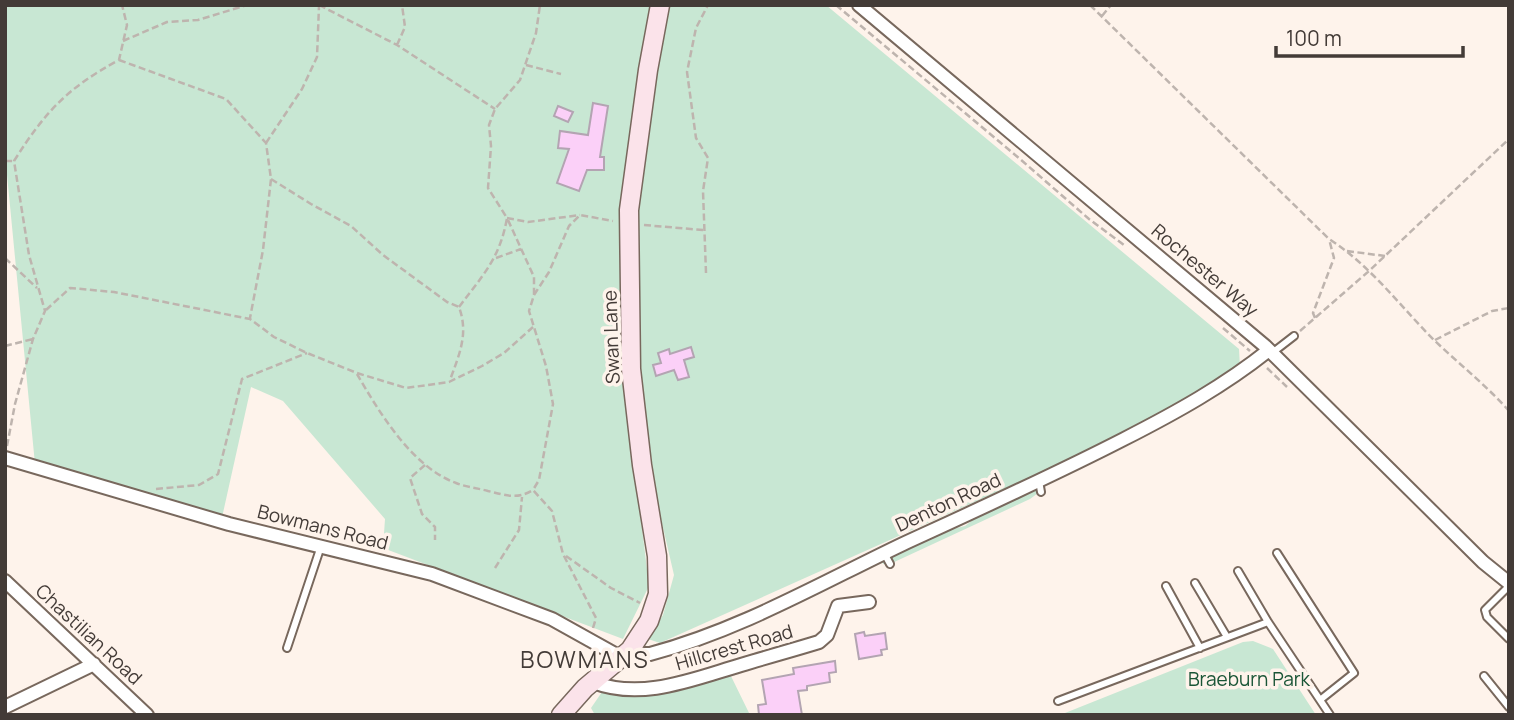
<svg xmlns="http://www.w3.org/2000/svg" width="1514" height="720" font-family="Manrope,sans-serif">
  <rect width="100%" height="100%" fill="#fef3eb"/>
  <path fill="#c8e7d3" d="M5 5H826L1239 349 1240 368 1095 448 660 643 648 639 663 615 674 575 658 506 640 375 636 217 621 214 620 235 630 429 649 586 623 639 383 548 385 519 283 401 251 387 221 522 35 464 5 154Z
    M1037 488 1038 493 1030 499 890 564H883L882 561 944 531 965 526 983 512Z
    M1253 641 1273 649 1316 715H1060L1243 642Z
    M729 672 750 715H595L591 708 602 692 652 696Z"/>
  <path fill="#fbd0f8" stroke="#b3a4b2" stroke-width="2" d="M593 103 608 106 600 157H604V170H587L579 191 557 183 569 149 558 148 560 131 588 135Z
    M558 106 573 112 568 122 554 116Z
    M691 347 694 357 684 360 689 377 678 380 674 370 656 376 653 365 661 363 658 353 669 349 670 354Z
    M864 632 865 636 885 633 887 649 881 650 882 655 859 659 855 634Z
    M835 661 836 672 829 673 830 682 807 686V690L798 691 802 715H759L758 705 766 704 762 680 794 674 793 668Z"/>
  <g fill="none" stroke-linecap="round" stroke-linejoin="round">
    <defs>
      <path id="lane" d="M1272 353 1294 336
        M1039 481 1041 492
        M884 553 890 564
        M1277 553 1354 673 1320 700
        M1238 571 1268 622 1330 715
        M1195 583 1227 637
        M1166 586 1200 648
        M1509 586 1485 610 1487 617 1509 639
        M287 648 321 546
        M1484 676 1509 707
        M1058 701 1268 622"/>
      <path id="street" d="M859 5 1265 346 1483 562 1509 583
        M5 458 229 524 432 574 552 619 622 658
        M5 581 147 715
        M838 606 869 602
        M630 650 637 654H650C740 630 819 584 903 544 977 510 1052 476 1124 439 1175 413 1224 386 1269 350
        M593 682C642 701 693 679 741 665 767 657 793 650 819 642L827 635 838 606
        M5 707 94 664"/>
      <path id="secondary" d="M561 715 585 688 630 650 649 621 658 594 657 556 642 465 631 369 629 210 648 70 660 5"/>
    </defs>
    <use href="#lane" stroke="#78685d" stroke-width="10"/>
    <use href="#street" stroke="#78685d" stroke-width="16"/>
    <use href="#secondary" stroke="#78685d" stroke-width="21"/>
    <path stroke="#beb4ae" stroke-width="2.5" stroke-dasharray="7 3.5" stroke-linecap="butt" d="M319 5 397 45 495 109
      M836 5 1020 159 1089 219 1124 245
      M1090 5 1329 239C1370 265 1400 306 1434 340 1459 364 1486 385 1509 411
      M1102 16 1111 5
      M123 41 167 22 198 20 247 5
      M397 45 405 27 402 5
      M119 60 226 99 266 143 271 179 263 250 250 318
      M526 65 561 74
      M266 143 302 89 317 57 319 6
      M5 161H14
      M271 179 311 204 351 226 383 255 447 302 459 307C469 334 459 355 450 380
      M507 218 528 222 580 215
      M508 220 534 277V295
      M644 225 703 230
      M1347 251 1385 256
      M5 258 37 288
      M496 258 521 249
      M706 273 703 191 708 158 696 138 687 72 696 28 708 5
      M459 307C483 275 500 258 507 218L488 188 491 146 489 125 495 109 520 80 536 33 540 5
      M46 310 70 288 114 292 250 319 274 337 307 353 357 373 406 388 449 382 482 366 504 353 533 327
      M1315 318 1313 313 1334 258 1329 239
      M1223 328 1250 351
      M1300 331 1369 271 1509 139
      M1435 340 1492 311 1509 308
      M5 346 33 339
      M1267 368 1287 387
      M357 374C379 412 412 467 456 483 466 487 477 488 488 491 505 495 517 500 533 490
      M7 446 15 404 33 339 45 311 29 255 14 161C45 112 67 88 119 60L127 25 122 5
      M425 465 410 478 422 514 435 527V540
      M156 489 199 485 218 474 242 379 307 353
      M566 556 611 588 640 603
      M495 568 519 530 522 497
      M593 628 596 618 563 554 552 511 533 490 539 480 553 404 546 366 529 311 534 295 549 272 569 226 580 215 613 221"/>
    <use href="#lane" stroke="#fff" stroke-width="6"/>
    <use href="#street" stroke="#fff" stroke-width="12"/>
    <use href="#secondary" stroke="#fbe3ea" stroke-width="18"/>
  </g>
  <g text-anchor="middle" stroke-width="7" stroke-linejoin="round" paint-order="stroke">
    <g font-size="19" fill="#433b37" stroke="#fef3eb">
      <text transform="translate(1205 270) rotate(40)" y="7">Rochester Way</text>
      <text transform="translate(611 337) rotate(-92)" y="7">Swan Lane</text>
      <text transform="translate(948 502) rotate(-25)" y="7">Denton Road</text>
      <text transform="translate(323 527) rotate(14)" y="7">Bowmans Road</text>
      <text transform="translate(89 634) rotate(43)" y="7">Chastilian Road</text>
      <text transform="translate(734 647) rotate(-16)" y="7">Hillcrest Road</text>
    </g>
    <g font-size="19" fill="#1a5536" stroke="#fef3eb">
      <text x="1249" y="686">Braeburn Park</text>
    </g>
    <g font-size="23" letter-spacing="2" fill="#433b37" stroke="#fef3eb">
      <text x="585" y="668">BOWMANS</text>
    </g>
  </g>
  <rect width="1514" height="720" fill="none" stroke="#433b37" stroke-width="14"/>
  <path d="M1276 46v10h187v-10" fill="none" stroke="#433b37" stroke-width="3.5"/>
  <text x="1286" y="46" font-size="21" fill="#433b37" stroke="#fef3eb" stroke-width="5" paint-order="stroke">100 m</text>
</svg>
